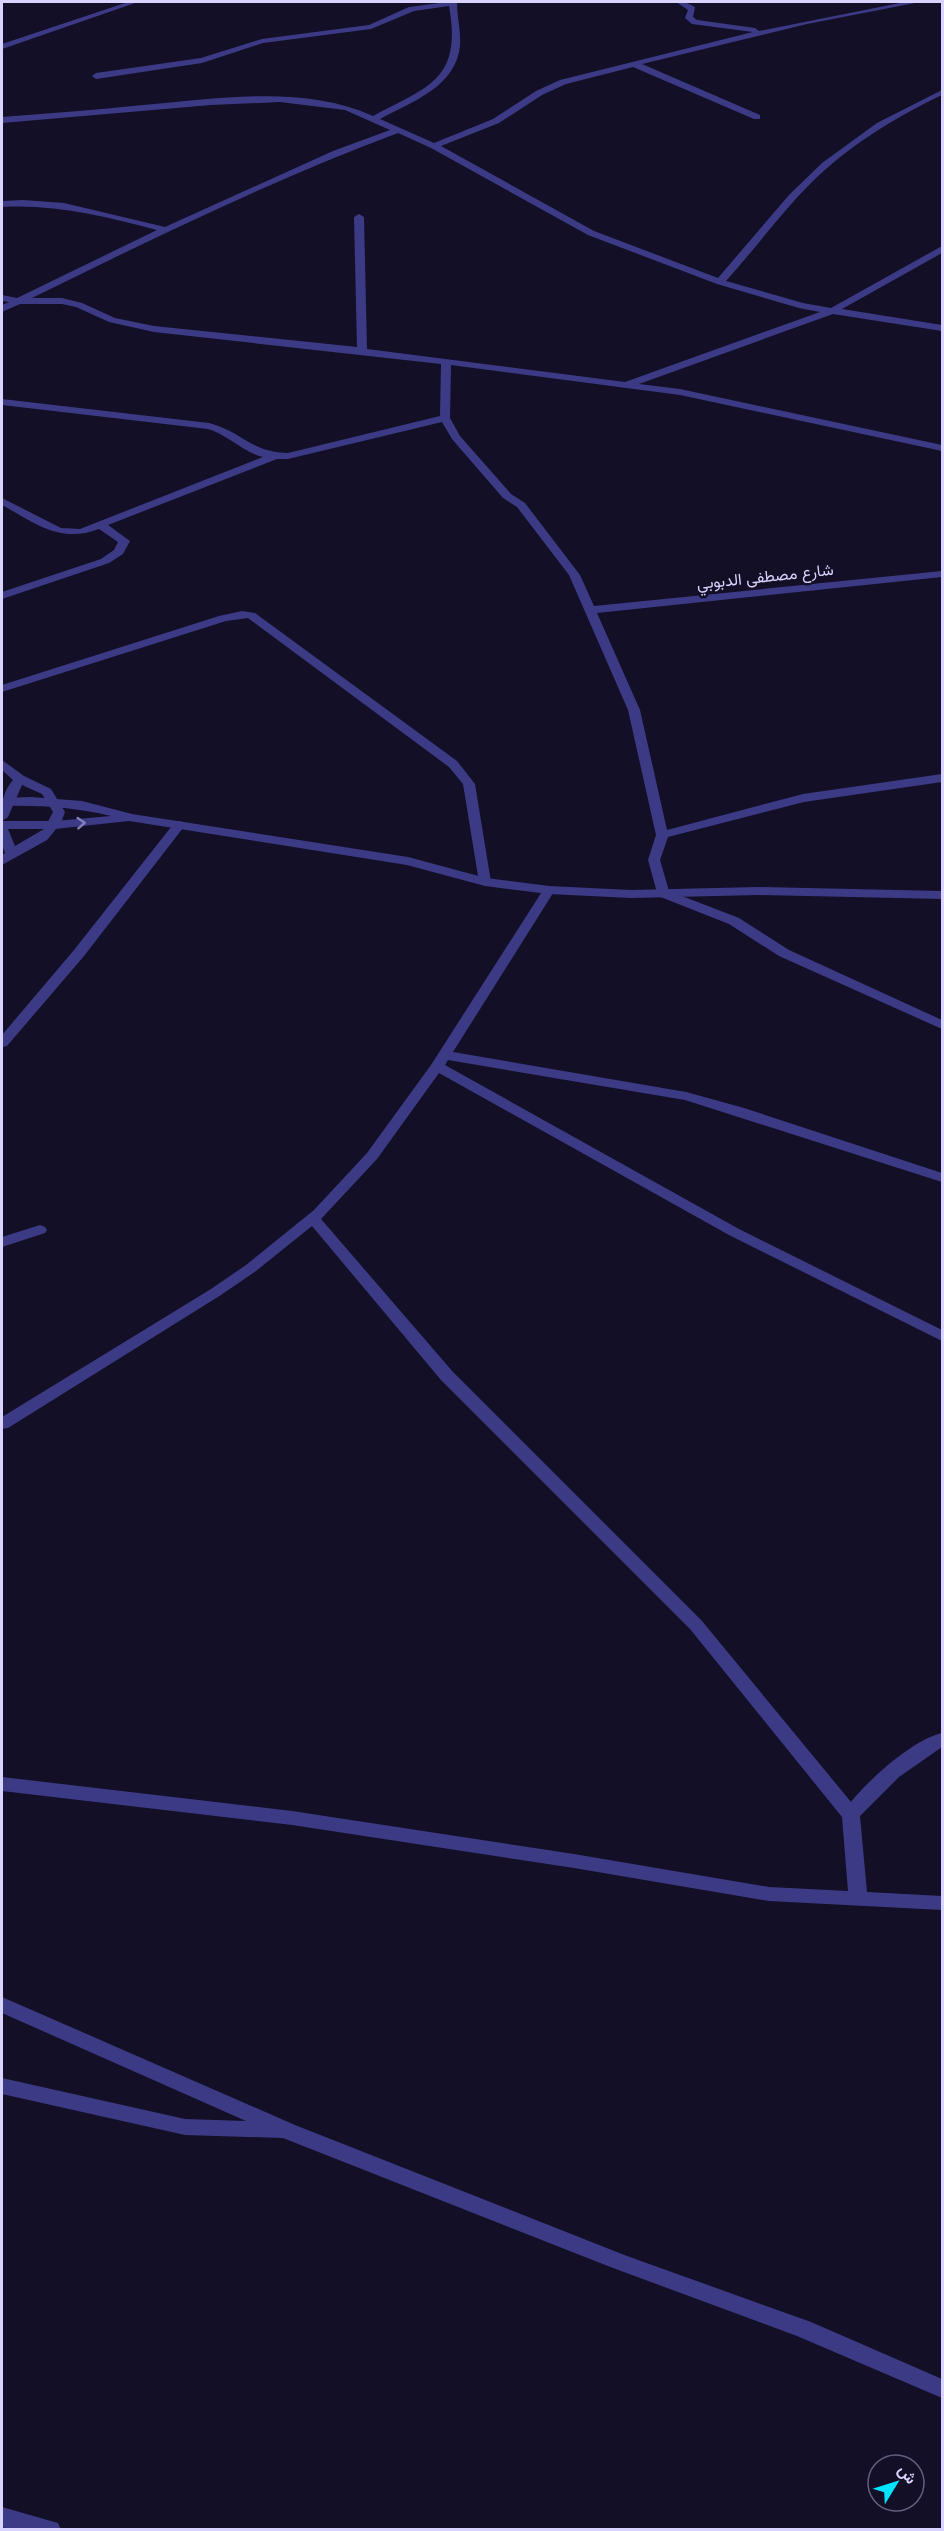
<svg xmlns="http://www.w3.org/2000/svg" width="944" height="2531" font-family="Poppins,Vazirmatn,sans-serif">
  <rect width="100%" height="100%" fill="#130f26"/>
  <g fill="none" stroke-linecap="round" stroke-linejoin="round">
    <path fill="#3d3a85" fill-rule="evenodd" d="M128 2H138L2 49V44Z
      M447 2 457 3C457 17 461 31 460 45 457 86 412 102 380 119L434 143 493 119 536 91 560 80 753 32 692 24 685 18 688 10 676 2H685L695 7 693 17 697 20 755 28 759 31 905 2H920L807 24 642 64 760 115V119H754L633 67 566 84 542 95 499 123 441 146 594 231 718 278 789 195 822 163 877 123 942 90V95C894 118 848 146 810 184 780 214 755 249 726 281L803 303 831 308 942 246V253L842 309 942 325V331L833 314 639 384 680 389 942 445V451L680 395 451 365 450 418 460 436 511 494 525 503 580 575 594 606 942 571V577L597 613 640 710 667 830 803 794 942 774V782L804 802 668 837 660 860 669 891 739 918 789 950 942 1020V1029L779 956 729 924 658 896 648 860 656 835 628 710 569 575 517 507 503 498 452 439 442 422 288 459H277L108 525 130 541 123 554 109 563 2 599V592L101 559 114 550 118 542 99 529C60 544 35 523 2 505V498L61 528 80 529 263 457C243 452 228 435 208 429L2 405V399L209 423C241 431 252 453 288 453L440 416 441 364 154 332 109 322 76 307 62 304H20L2 312V305L9 302 2 301V295L17 298 157 230C106 217 56 204 2 207V201L23 200 64 203 165 227 333 151 390 130 345 110 280 102 211 105 2 123V117C49 113 96 110 143 105 219 99 302 84 373 116 430 86 462 79 449 6L414 11 371 29 263 43 202 63 96 79 92 76 96 73 201 58 262 39 369 25 409 7ZM398 133 431 148 588 235 717 284 799 308 820 312 625 382 367 349 364 217 359 214 354 217 357 347 154 326 115 318 82 303 62 298H32C152 239 272 180 398 133Z
      M242 611 255 613 457 761 475 784 491 882 490 885 485 886 479 882 463 784 449 767 248 618 226 621 2 692V685L219 616Z
      M2 760 24 776 51 789 65 812 61 823 47 840 2 865V855L5 853 2 845V825L8 829 15 846 44 829 53 812 42 794 22 785 8 817 2 821C2 804 2 793 13 780L2 770Z
      M179 821 183 822 185 825 183 828 84 956 7 1046 2 1047V1035L74 950 175 822Z
      M549 886 555 890 453 1052 686 1092 744 1108 942 1173V1182L685 1100 448 1060 445 1065 739 1229 942 1330V1341L729 1235 439 1073 377 1159 321 1219 453 1372 702 1621 851 1802C869 1779 914 1739 942 1733V1747L899 1777 860 1816 867 1892 942 1896V1910L769 1901 574 1868 292 1825 2 1791V1777L292 1811 574 1854 769 1887 848 1891 842 1817 690 1629 441 1380 312 1226 256 1271 221 1295 8 1428 2 1429V1417L211 1289 246 1265 314 1210 367 1153 431 1065 543 890Z
      M40 1225 45 1227 47 1230 45 1233 2 1247V1237Z
      M2 1997 295 2125 627 2256 811 2322 942 2379V2398L797 2336 613 2268 283 2138 185 2135 2 2094V2078L185 2119 246 2121 2 2013Z
      M2 2507 58 2523 61 2530H10L2 2527Z"/>
    <path fill="#3d3a85" fill-rule="evenodd" d="M31 797 82 801 132 814 408 857 486 878 549 886 631 890 758 887 942 891V899L758 895 631 898 549 894 485 886 407 865 129 821 55 829H2V821H55L111 816C74 807 39 805 2 806V798Z"/>
  </g>
  <defs><path id="oneway-chevron" d="M-2-3.5L2.5 0L-2 3.5" fill="none" stroke-width="1.6" stroke-linecap="round" stroke-linejoin="round" transform="scale(1.5)"/></defs>
  <use stroke="#837fbc" href="#oneway-chevron" transform="translate(81 823) rotate(-4)"/>
  <g text-anchor="middle" stroke-width="5" stroke-linejoin="round" paint-order="stroke">
    <g font-size="16" fill="#d9d4ff" stroke="#130f26">
      <text transform="translate(765 576) rotate(-6)" y="6">شارع مصطفى الدبوبي</text>
    </g>
  </g>
  <rect width="944" height="2531" fill="none" stroke="#d9d4ff" stroke-width="6"/>
  <g transform="translate(896 2483) rotate(52)"><circle r="28" fill="#130f26" stroke="#625e7d" stroke-width="1.5"/>
  <path d="M0-4.5L10 22L0 15L-10 22Z" fill="#00e5ff"/>
  <text y="-9" font-size="16" font-weight="bold" text-anchor="middle" fill="#d9d4ff">ش</text>
  </g>
</svg>
